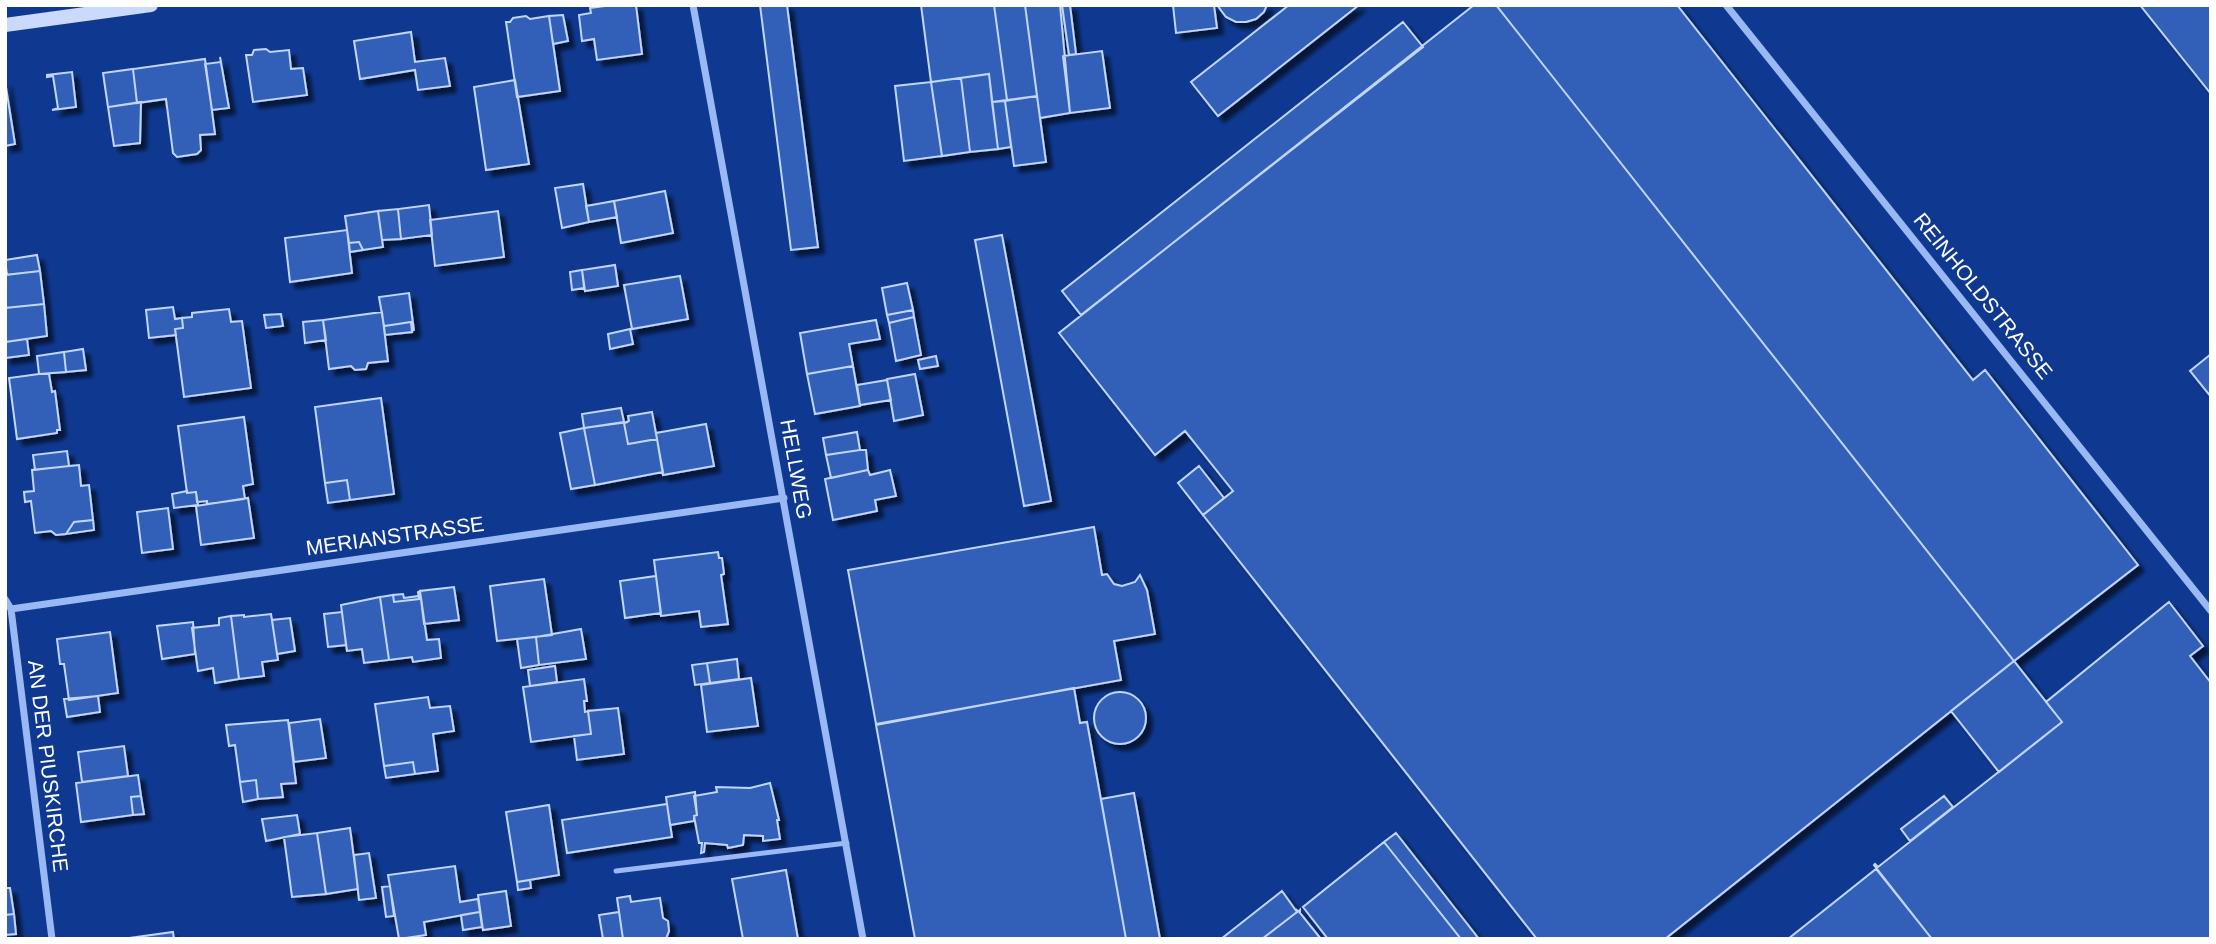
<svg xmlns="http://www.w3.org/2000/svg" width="2216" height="944" font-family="Arial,sans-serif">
  <defs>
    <filter id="shadow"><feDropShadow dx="6" dy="6" stdDeviation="2" flood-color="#0009"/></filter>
  </defs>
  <rect width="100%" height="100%" fill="#0f3991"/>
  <path fill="#3360b9" stroke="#c1d6fe" stroke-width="2" filter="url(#shadow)" d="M612 5H636L642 54 597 60 594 39 582 41 579 15 591 13 590 8Z
    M760 5H787L818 247 791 250Z
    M921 5H994L1007 100 992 102 989 74 931 82Z
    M994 5H1025L1037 96 1007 100Z
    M1025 5H1060L1070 113 1040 118Z
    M1062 5H1070L1076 54 1069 55Z
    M1173 5H1214L1217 28 1176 33Z
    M1217 5H1267L1264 12 1256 19 1246 22H1236L1226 17Z
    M1289 5H1359L1218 116 1191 82Z
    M1474 5H1496L2014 661 1665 939H1537L1203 515 1233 491 1185 431 1155 455 1059 333Z
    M1496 5H1677L1973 380 1985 370 2138 565 2014 661Z
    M2140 5H2211V94Z
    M563 15 568 41 553 44 549 16Z
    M526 16 530 19 549 16 560 91 517 97 506 22H510L513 18Z
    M1403 22 1423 47 1081 315 1062 291Z
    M411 32 415 62 445 58 450 86 418 90 415 70 360 79 354 41Z
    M266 49 270 52 289 50 291 69 303 68 307 95 253 102 246 55H252L254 50Z
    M1102 51 1110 108 1070 113 1063 56Z
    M220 57 229 108 212 110 205 64 221 62Z
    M205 59 215 134 200 135 201 150 197 154 177 157 173 153 166 99 137 103 133 69Z
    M133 69 137 103 108 107 103 73Z
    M72 72 76 107 52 110 58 108 53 76 47 77V75Z
    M989 74 998 149 970 152 961 78Z
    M961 78 970 152 942 156 931 82Z
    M515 80 529 164 486 170 474 87Z
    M5 81 15 144 5 146Z
    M931 82 942 156 904 161 895 86Z
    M1037 96 1046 162 1014 166 1005 101Z
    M1005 101 1011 147 998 149 992 102Z
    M141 102 140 143 114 146 108 107Z
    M583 184 589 222 562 228 555 188Z
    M665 191 673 233 621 243 614 201Z
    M614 201 617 217 589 222 586 206Z
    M429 205 432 235 401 239 398 209Z
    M398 209 401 239 382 240 378 211Z
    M378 211 383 247 363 250 359 242 349 243 345 216Z
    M498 211 504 257 435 266 430 220Z
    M347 230 352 273 290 282 285 238Z
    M1002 235 1051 501 1024 506 975 240Z
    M359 242 363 250 350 252 349 243Z
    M37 255 40 271 7 275 5 260Z
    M615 265 618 286 585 291 582 270Z
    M582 270 584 288 572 290 570 272Z
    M40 271 44 304 5 308V275Z
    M680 276 688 319 632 329 624 285Z
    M907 283 913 310 887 315 882 288Z
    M409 293 414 331 411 322 384 326 379 297Z
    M44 304 47 336 5 342V308Z
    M173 307 175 319 182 318 183 328 175 329 176 335 149 338 146 310Z
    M229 309 231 322 242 321 251 388 184 397 175 329 183 328 182 318 192 317V313Z
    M913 310 914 317 889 323 887 315Z
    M382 312 388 361 368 363 366 369 355 370 351 366 329 369 323 320Z
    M281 314 283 326 266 328 264 315Z
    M914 317 921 355 896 361 889 323Z
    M323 320 326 340 305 343 303 322Z
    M876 320 880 339 849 344 853 366 807 374 800 333Z
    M411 322 412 332 385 335 384 326Z
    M630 329 633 344 610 349 608 334Z
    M27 339 29 355 5 358V342Z
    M83 349 86 370 66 372 64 352Z
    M64 352 66 372 39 374 37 356Z
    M2211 354V397L2190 371Z
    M936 356 938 366 920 369 918 360Z
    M853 366 860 406 815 414 807 374Z
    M39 374H49L52 392 55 391 60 430H57V433L17 439 9 378Z
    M915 374 923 415 894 421 887 379Z
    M887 380 891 400 860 405 857 385Z
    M381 398 394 494 350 500 347 480 325 483 315 407Z
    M621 408 624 422 584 428 582 414Z
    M652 412 657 439 628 444 624 423 629 421 628 416Z
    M244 417 253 484 243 486 245 499 207 504V501L197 502 196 492 187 493 178 426Z
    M628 422 624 423 628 444 657 439 663 472 595 485 584 428Z
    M706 424 714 466 663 475 656 433Z
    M584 428 595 485 571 489 560 433Z
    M857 432 860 450 826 455 823 438Z
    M860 450H866L868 470 831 478 826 455Z
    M67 451 69 466 35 470 33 455Z
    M79 465 81 486 89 485 93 520 74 522 66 534 56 535 51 531 35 533 31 501 25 502 24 492 34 491 32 470Z
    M1199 466 1224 498 1203 515 1178 483Z
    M868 470 870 475 890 470 896 496 875 500 877 511 833 520 825 479Z
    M347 480 350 500 328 503 325 483Z
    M187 491V493L196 492 198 505 174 508 172 494Z
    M248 498 254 538 201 545 196 506Z
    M168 508 173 549 142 553 137 512Z
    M93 520 94 530 66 534 74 522Z
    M1094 527 1102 575 1107 574 1114 584 1122 586 1135 582 1140 575 1147 590 1155 634 1114 641 1121 680 876 724 848 570Z
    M718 552 719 558H722L724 574 721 575 728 624 701 627 699 611 661 616 654 560Z
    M656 576 661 613 625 618 620 581Z
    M544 579 552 635 497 641 490 586Z
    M454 587 459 620 424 624 420 591Z
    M420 591 427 640 439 639 441 658 413 662 412 657 389 660 380 597 393 595 394 602 419 599 418 592Z
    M403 594 404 598 419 596V599L394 602 393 595Z
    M380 597 389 660 364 663 362 649 347 651 341 605Z
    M2169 602 2203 646 2190 656 2211 683V939H1932L1874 865 1875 864 1878 867 2062 722 2046 702Z
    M342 612 346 645 328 647 324 614Z
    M271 614 278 660 262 662 264 676 239 679 231 616 244 615V617Z
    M231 616 239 679 215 683 213 668 198 671 192 628 219 625V618Z
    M290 618 295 651 277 654 272 620Z
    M193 622 195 654 162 659 157 626Z
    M581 629 586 659 539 665 536 637Z
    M110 632 118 693 69 700 64 664H60L57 639Z
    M536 637 539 665 521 668 517 639Z
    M737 659 739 679 710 683 707 663Z
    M2014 661 2062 722 1999 772 1951 711Z
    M707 663 710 683 695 685 692 665Z
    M555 666 557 682 530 686 528 670Z
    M751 678 758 726 707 732 701 685Z
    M584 679 587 701H584L585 712 588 711 591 734 531 742 523 687Z
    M1074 688 1080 723 1087 722 1126 939H915L876 725Z
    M1094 718a26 26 0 1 1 52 0a26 26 0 1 1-52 0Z
    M98 696 100 712 67 717 64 699Z
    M428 697 430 708 450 706 454 731 433 734 438 771 415 774 413 762 384 766 375 704Z
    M618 708 624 754 577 760 574 736 591 734 588 711Z
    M320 719 326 758 294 762 289 723Z
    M288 720 296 783 281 784 283 797 258 799 256 780 240 782 235 745 229 746 226 725Z
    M124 746 128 776 82 782 78 752Z
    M413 762 415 774 386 778 384 766Z
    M138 775 141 796 131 797 133 815 81 822 76 783Z
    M256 780 258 799 243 802 240 782Z
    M770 783 779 820H777L780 839 763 841V836L744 835 743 845 728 848 727 845 705 843 704 852 701 853 702 843H699L694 816 697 815 694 796 717 792 716 787 750 788Z
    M695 792 697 815 694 816V821L670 825 666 797Z
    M1134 793 1160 939H1126L1101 799Z
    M141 796 144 814 133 815 131 797Z
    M1944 796 1953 807 1910 841 1901 829Z
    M667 804 672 837 567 853 562 820Z
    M549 805 559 875 517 882 506 812Z
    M297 815 300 834 266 841 262 819Z
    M350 828 358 889 326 894 317 833Z
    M317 833 326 894 292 897 284 837Z
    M1396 833 1479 939H1461L1384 842Z
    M1384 842 1461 939H1328L1303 907Z
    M369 853 376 898 359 900 354 855Z
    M455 866 460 902 478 899 480 912 424 922 426 935 399 939 388 875Z
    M1876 869 1932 939H1788Z
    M786 870 798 939H743L732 879Z
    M530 880 531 888 518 890 517 882Z
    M390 886 394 916 386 917 382 887Z
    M5 888H10L14 914 5 915Z
    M506 891 511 926 483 930 478 895Z
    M1282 891 1297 912 1262 939H1221Z
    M630 896 631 902 660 898 663 918 668 921 669 931 666 939H623L617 898Z
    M1296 909 1298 912 1300 910V913L1321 939H1262L1297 912Z
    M480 912 482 927 463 930 461 915Z
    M619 912 623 939H603L599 915Z
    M14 914 16 934 5 935V915Z
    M173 932 174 939H122Z"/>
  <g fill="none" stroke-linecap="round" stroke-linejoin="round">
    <path stroke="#9ab8f4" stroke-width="5" d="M616 871 847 843"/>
    <path stroke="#9ab8f4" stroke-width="7" d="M693 5 863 939
      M1726 5 2211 611
      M5 599 11 609 52 939
      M11 609 784 498"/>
    <path stroke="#c9dafd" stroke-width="14" d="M5 25 151 5"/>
  </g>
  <g text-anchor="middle" stroke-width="7" stroke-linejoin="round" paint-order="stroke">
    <g font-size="21" fill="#fff" stroke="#0f3991">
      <text transform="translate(1983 296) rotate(51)" y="7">REINHOLDSTRASSE</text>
      <text transform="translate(796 469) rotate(80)" y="7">HELLWEG</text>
      <text transform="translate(395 536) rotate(-8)" y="7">MERIANSTRASSE</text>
      <text transform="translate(48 766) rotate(83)" y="7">AN DER PIUSKIRCHE</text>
    </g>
  </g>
  <rect width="2216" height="944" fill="none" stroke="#ffffff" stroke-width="14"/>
</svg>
